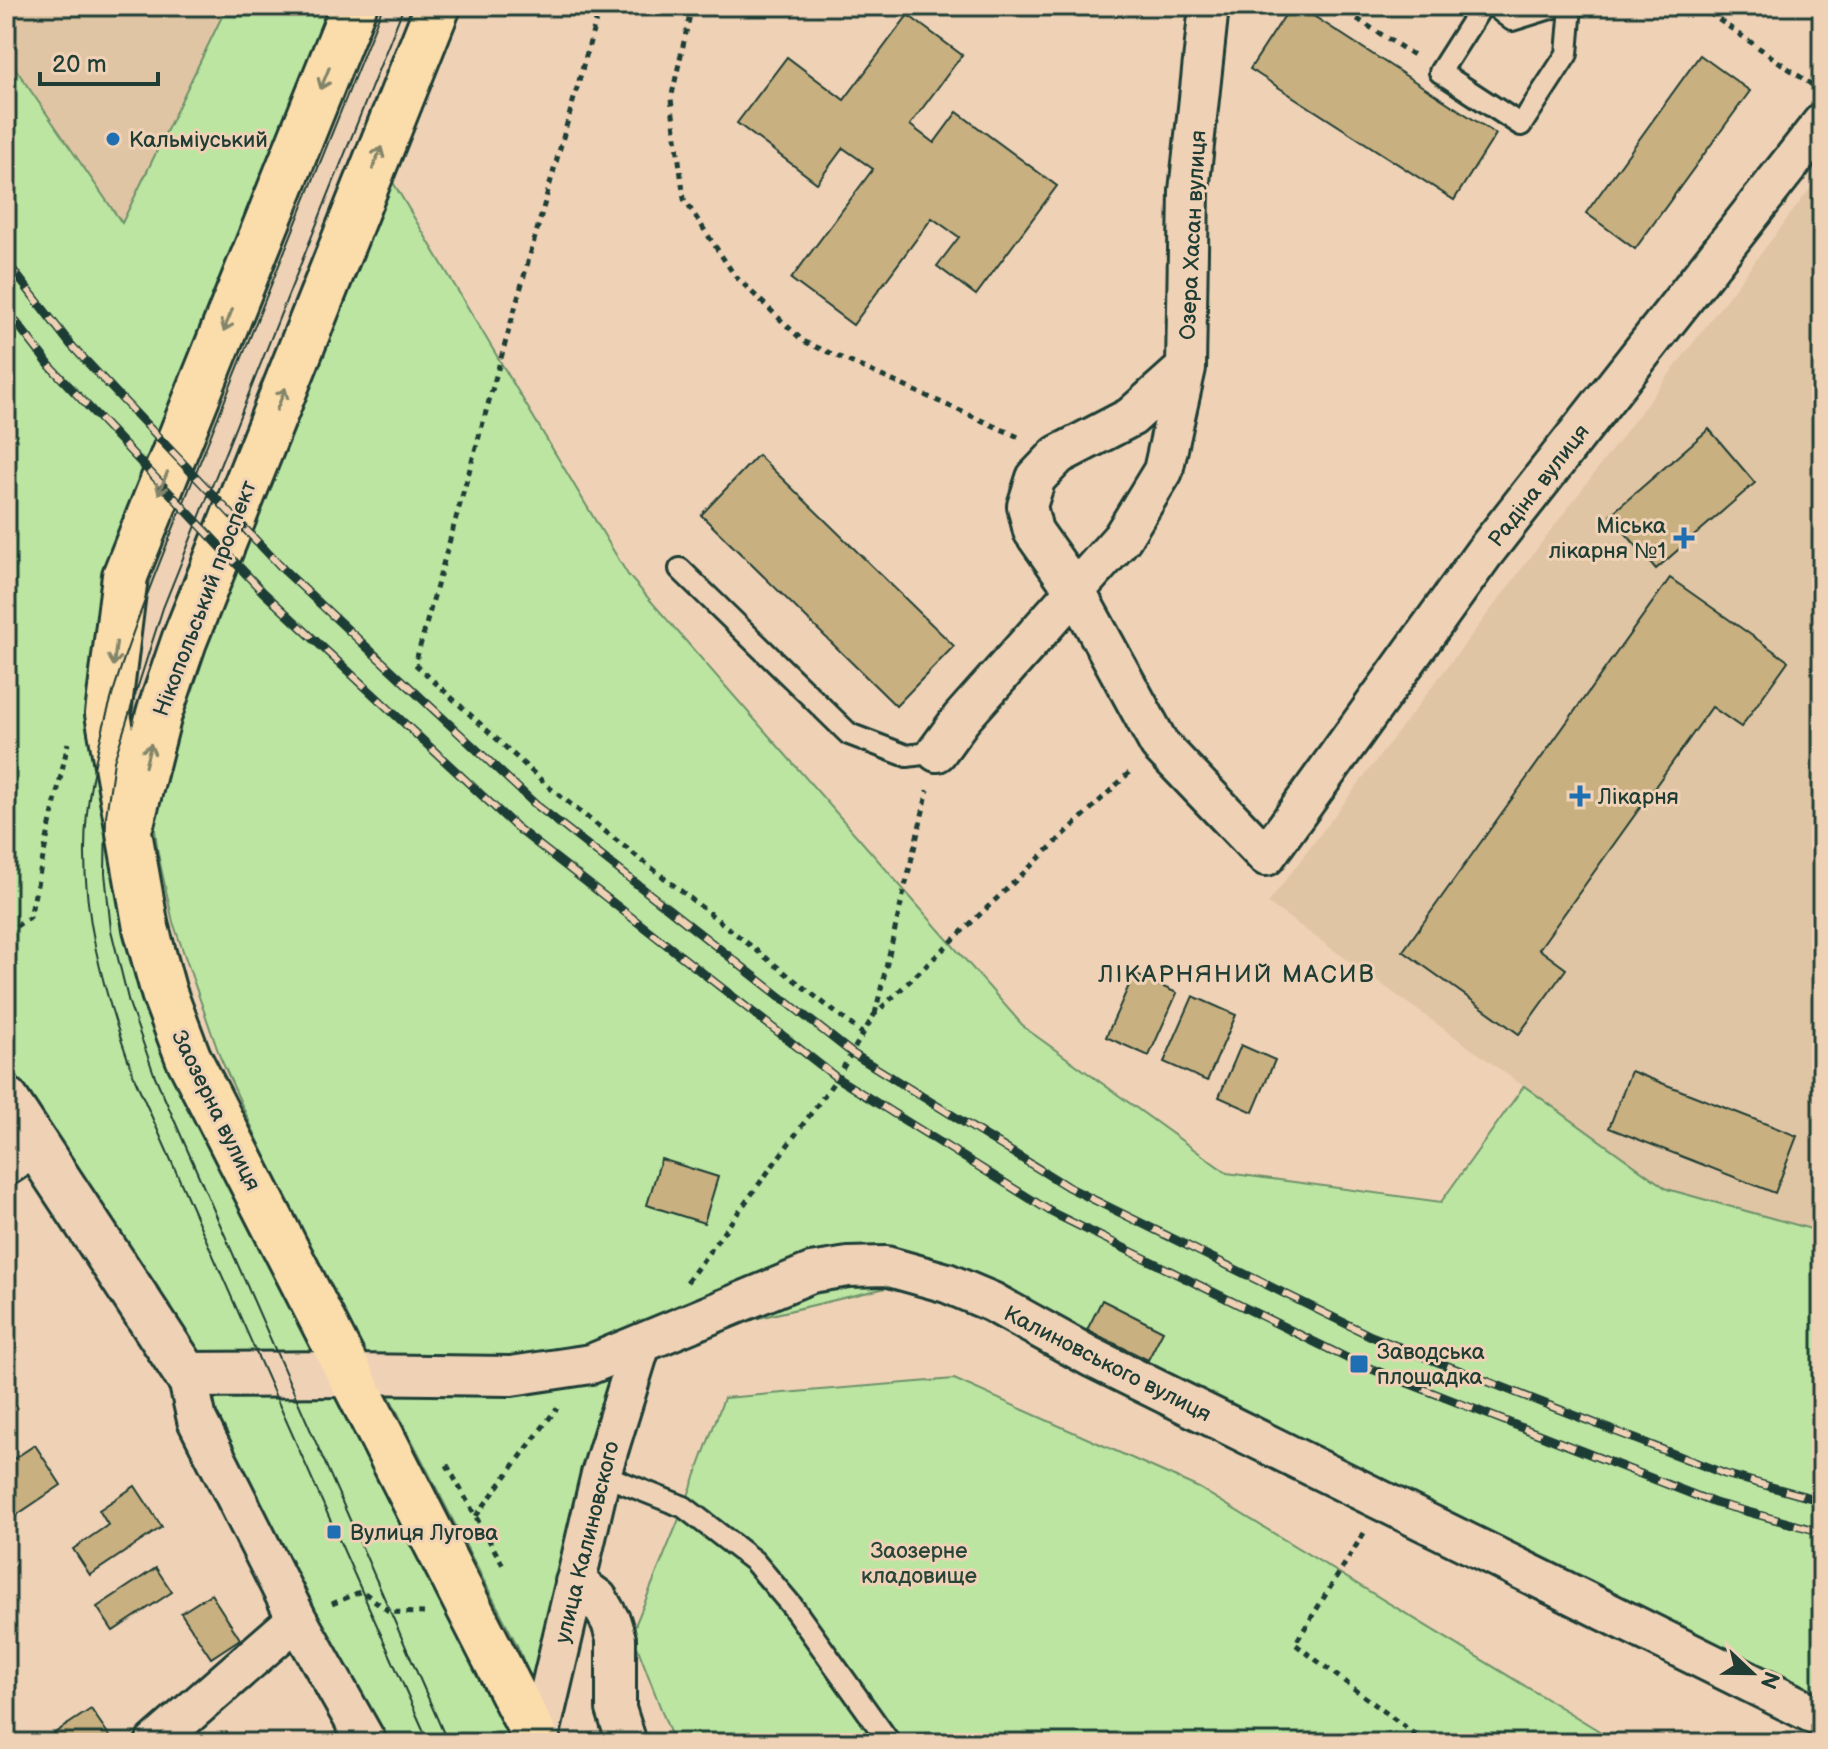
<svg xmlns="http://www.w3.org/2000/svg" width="1828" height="1749" font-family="'Balsamiq Sans',sans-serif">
  <rect width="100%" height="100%" fill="#efd2b6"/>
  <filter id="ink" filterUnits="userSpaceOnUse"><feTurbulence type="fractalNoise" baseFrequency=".0125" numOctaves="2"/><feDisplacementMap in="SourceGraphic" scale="16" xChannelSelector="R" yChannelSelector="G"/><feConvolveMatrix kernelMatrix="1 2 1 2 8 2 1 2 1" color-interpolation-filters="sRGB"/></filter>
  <g filter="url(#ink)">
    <path fill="#e0c5a4" d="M6 6H227L122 224 6 55Z
      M1822 173V1232L1667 1189 1268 903Z"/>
    <path fill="#bbe5a1" stroke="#6d916a" stroke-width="2" d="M227 6H335L112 568 143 930 523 1743H367L197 1420 6 1100V55L122 223Z
      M388 174 628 575 1025 1028 1227 1173 1441 1202 1524 1086 1667 1189 1822 1232V1725L915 1285 890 1287 670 1339 508 1360 366 1358 280 1189 220 1057 173 922 158 854 153 813 175 717Z
      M648 1375 560 1672 557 1743 517 1645 386 1390 512 1393Z
      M954 1379 1199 1488 1619 1743H674L632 1633 684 1507 724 1398Z"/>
    <path fill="#c9b080" stroke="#1f3d34" stroke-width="2" d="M1291 6H1298L1496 134 1454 200 1250 69Z
      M908 15 962 55 910 125 934 143 957 112 1057 186 976 295 937 266 959 237 932 218 853 325 791 279 873 169 843 148 817 183 737 123 787 57 844 100Z
      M1700 55 1750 91 1635 249 1586 213Z
      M1709 429 1755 483 1656 569 1610 515Z
      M758 455 954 646 896 706 701 515Z
      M1670 578 1788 661 1741 727 1712 707 1539 949 1566 969 1519 1034 1403 951Z
      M1134 974 1177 993 1149 1056 1106 1037Z
      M1193 996 1236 1015 1207 1081 1164 1062Z
      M1241 1045 1275 1060 1253 1112 1219 1097Z
      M1631 1071 1797 1136 1775 1193 1609 1128Z
      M661 1159 718 1177 704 1223 647 1205Z
      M1102 1300 1163 1331 1148 1360 1087 1330Z
      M35 1445 61 1485 6 1522V1464Z
      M135 1486 162 1527 90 1575 73 1549 108 1525 99 1510Z
      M156 1568 172 1592 113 1631 97 1607Z
      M211 1594 240 1639 211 1658 181 1613Z
      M91 1709 113 1741 47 1743 44 1740Z"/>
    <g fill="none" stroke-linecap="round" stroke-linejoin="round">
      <defs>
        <path id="service" d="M1482 6 1440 72 1521 125 1567 54 1571 6
          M1494 6 1512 20 1557 6
          M680 569 849 734 907 756 937 752
          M601 1474 684 1507 754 1561 792 1606 890 1743"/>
        <path id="minor" d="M1209 6 1189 191 1186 368 1131 417 1058 455 1036 478 1027 506 1033 531 1076 592 1159 744 1266 856 1484 553 1822 123
          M937 752 961 719 1122 538 1163 471 1186 368
          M6 1166 37 1146
          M350 1374 511 1376 591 1364 811 1273 848 1267 886 1266 947 1283 992 1302 1091 1357 1822 1718
          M187 1375 197 1420 297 1619 367 1743
          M575 1582 598 1599 611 1622 616 1639V1709L627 1743
          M538 1742 601 1474 641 1344
          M155 1743 297 1619"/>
        <path id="tertiary" d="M6 1100 187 1375 350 1374"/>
        <path id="primary" d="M354 6 125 576 108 714 146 928 164 993 188 1057 538 1743
          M132 820 159 714 184 641 438 6"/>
      </defs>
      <use href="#service" stroke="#1f3d34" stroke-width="26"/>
      <use href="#minor" stroke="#1f3d34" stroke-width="44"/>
      <use href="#tertiary" stroke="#1f3d34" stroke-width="50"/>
      <use href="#primary" stroke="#1f3d34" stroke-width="50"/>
      <path stroke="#1f3d34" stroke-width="5" stroke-dasharray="6 6" stroke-linecap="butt" d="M600 6 415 664 550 788 863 1034
        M692 6 671 99 684 199 735 276 803 341 1021 438
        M1337 6 1415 56
        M1699 6 1815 87
        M6 933 30 917 68 743
        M875 1014 928 790
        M687 1282 837 1078 874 1015 1132 770
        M447 1465 504 1567
        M476 1516 557 1408
        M1364 1533 1295 1644 1426 1743
        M332 1604 362 1591 390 1612 424 1613"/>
      <use href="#service" stroke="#efd2b6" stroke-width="20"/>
      <use href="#minor" stroke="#efd2b6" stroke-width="38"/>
      <use href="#tertiary" stroke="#efd2b6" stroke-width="44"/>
      <use href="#primary" stroke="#fbddab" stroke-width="44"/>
      <path stroke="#1f3d34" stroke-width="2" d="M383 6C322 158 261 310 200 462 157 571 100 696 87 813 77 905 104 994 135 1079L429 1743
        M404 6 163 608 114 761 106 816 105 873 111 930 129 1003 154 1074 448 1743"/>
      <defs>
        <path id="rail" d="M6 261 71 345 285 571 535 804 852 1053 1068 1187 1371 1336 1725 1474 1822 1501
          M6 309 50 366 263 592 516 827 837 1078 1053 1213 1359 1364 1715 1503 1822 1532"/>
      </defs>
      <use href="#rail" stroke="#1f3d34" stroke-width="9"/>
      <use href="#rail" stroke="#efd2b6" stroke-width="6" stroke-dasharray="18" stroke-linecap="butt"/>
    </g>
    <defs><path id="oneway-shaft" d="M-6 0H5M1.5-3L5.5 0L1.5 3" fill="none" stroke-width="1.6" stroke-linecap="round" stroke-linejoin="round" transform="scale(2)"/></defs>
    <g stroke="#82856a">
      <use href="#oneway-shaft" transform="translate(325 78) rotate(112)"/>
      <use href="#oneway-shaft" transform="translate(377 158) rotate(-68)"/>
      <use href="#oneway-shaft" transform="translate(228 320) rotate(112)"/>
      <use href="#oneway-shaft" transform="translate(281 399) rotate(-68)"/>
      <use href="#oneway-shaft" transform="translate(163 483) rotate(112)"/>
      <use href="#oneway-shaft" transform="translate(115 654) rotate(97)"/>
      <use href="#oneway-shaft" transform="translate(148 755) rotate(-76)"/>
    </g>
  </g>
  <g fill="#1f6fb2" stroke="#efd2b6" stroke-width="3">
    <circle cx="113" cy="139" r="8"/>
    <path d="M1680 526h8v8h8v8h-8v8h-8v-8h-8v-8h8z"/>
    <path d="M1576 784h8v8h8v8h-8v8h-8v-8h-8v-8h8z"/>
    <rect x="1349" y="1354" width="20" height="20" rx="4"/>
    <rect x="326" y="1524" width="16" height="16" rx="4"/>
  </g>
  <g text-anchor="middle" stroke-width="6" stroke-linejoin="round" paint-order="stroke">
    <g font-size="22" fill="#1f3d34" stroke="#efd2b6" text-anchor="start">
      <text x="129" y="147">Кальміуський</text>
      <text x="1666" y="533" text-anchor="end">Міська<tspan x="1666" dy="25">лікарня №1</tspan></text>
      <text x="1598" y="804">Лікарня</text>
      <text x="1377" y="1359">Заводська<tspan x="1377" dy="25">площадка</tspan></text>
      <text x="350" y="1540">Вулиця Лугова</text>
    </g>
    <g font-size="22" fill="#1f3d34" stroke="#efd2b6">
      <text transform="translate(1192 235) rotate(-87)" y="8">Озера Хасан вулиця</text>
      <text transform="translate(1538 485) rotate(-52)" y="8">Радіна вулиця</text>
      <text transform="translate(204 598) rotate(-69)" y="8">Нікопольський проспект</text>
      <text transform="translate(217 1110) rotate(64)" y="8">Заозерна вулиця</text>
      <text transform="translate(1108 1363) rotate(27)" y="8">Калиновського вулиця</text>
      <text transform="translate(586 1542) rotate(-76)" y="8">улица Калиновского</text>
    </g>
    <g font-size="22" fill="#274539" stroke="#efd2b6">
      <text x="919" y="1558">Заозерне<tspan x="919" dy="25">кладовище</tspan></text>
    </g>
    <g font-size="24" letter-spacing="2" fill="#1f3d34" stroke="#efd2b6">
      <text x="1237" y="982">ЛІКАРНЯНИЙ МАСИВ</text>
    </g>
  </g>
  <rect width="1828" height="1749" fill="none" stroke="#efd2b6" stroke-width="32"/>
  <rect x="16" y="16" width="1796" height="1717" fill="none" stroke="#1f3d34" stroke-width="3" filter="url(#ink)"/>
  <g transform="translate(1752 1673) rotate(112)" stroke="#efd2b6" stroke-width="6" paint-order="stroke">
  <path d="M0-6L14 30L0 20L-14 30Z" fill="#1f3d34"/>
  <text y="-12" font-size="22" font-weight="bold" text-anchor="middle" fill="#1f3d34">N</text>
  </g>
  <path d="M40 72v12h118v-12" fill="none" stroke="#1f3d34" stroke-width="4"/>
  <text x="52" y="72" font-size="24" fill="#1f3d34" stroke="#efd2b6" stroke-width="6" paint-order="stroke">20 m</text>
</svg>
